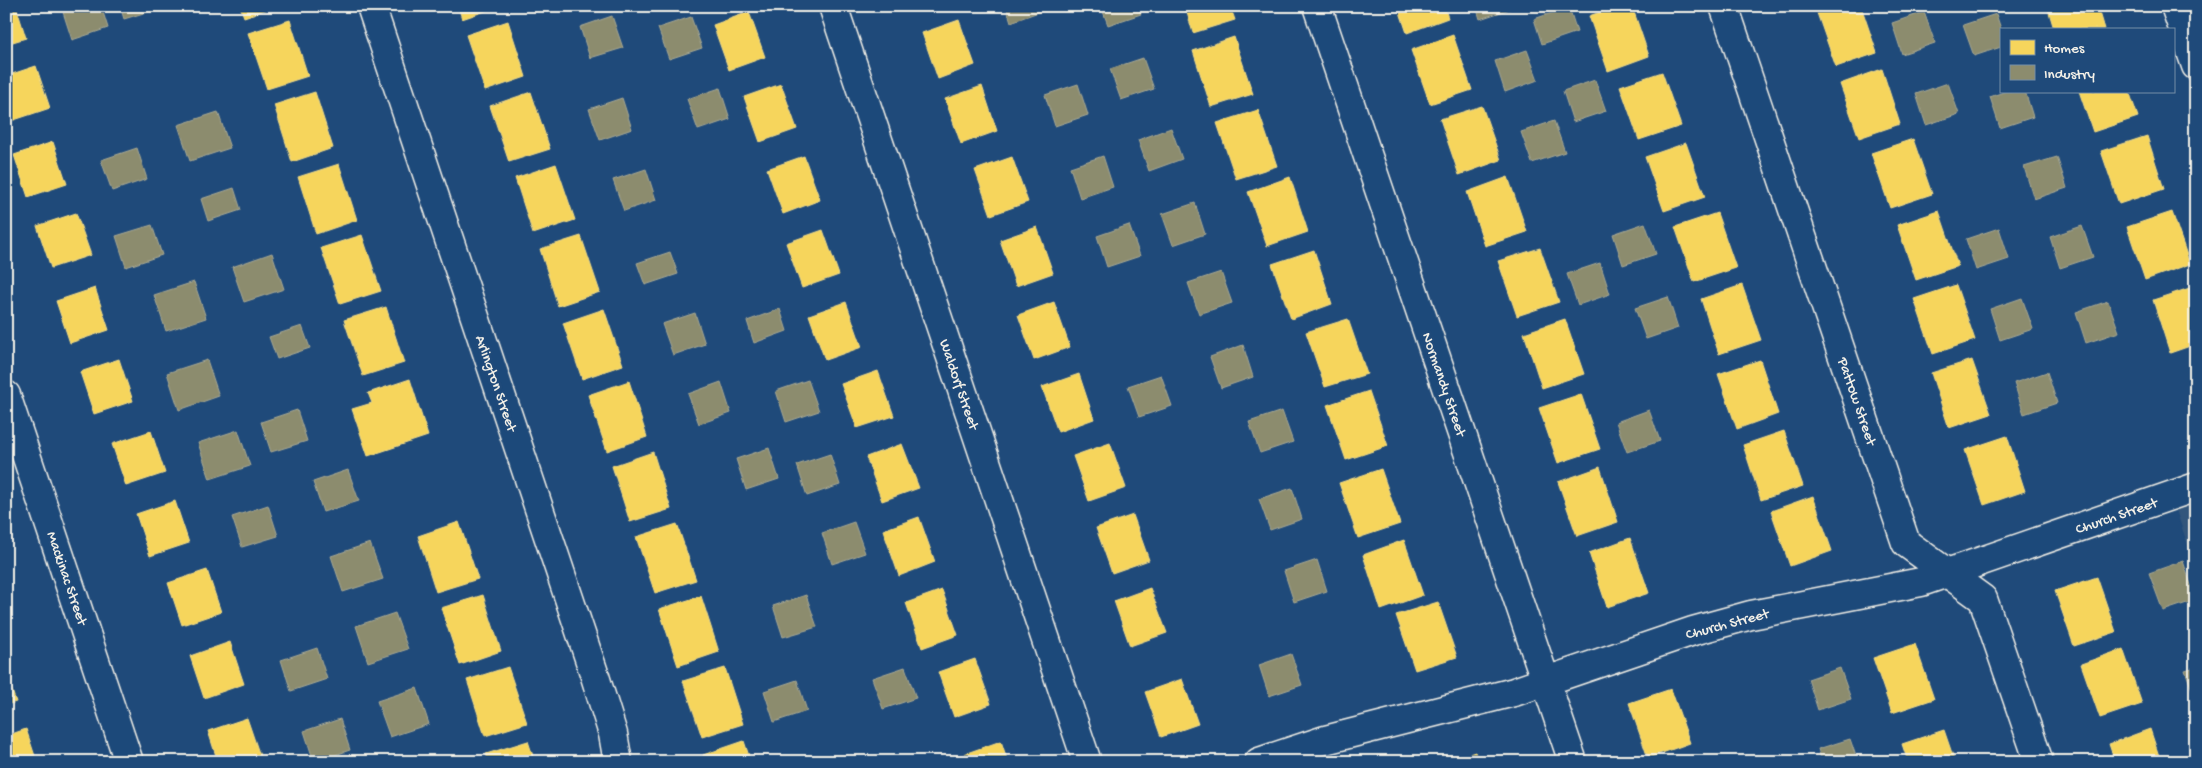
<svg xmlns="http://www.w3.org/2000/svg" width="2202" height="768" font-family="'Gochi Hand',sans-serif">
  <rect width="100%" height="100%" fill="#1f4a7a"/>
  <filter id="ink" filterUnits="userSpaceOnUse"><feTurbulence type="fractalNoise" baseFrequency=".02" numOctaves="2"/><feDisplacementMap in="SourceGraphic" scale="10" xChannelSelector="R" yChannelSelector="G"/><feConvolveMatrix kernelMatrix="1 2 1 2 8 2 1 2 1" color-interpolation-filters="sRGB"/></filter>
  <g filter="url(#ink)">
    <path fill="#33567c" d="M2196 503V569L2176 510Z"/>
    <path fill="#f6d55c" stroke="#f5dd86" d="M6 6H16L26 38 6 44Z
      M240 6H277L244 17Z
      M458 6H500L462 19Z
      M1185 6H1230L1235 20 1193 33Z
      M1398 6H1444L1448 18 1407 33Z
      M1617 6H1632L1649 56 1608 71 1589 16Z
      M1835 6H1861L1877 53 1836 67 1817 13Z
      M2056 6H2097L2104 29H2054L2048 9Z
      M749 12 765 57 729 70 713 25Z
      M290 20 308 76 267 89 248 33Z
      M959 20 975 65 938 79 922 33Z
      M508 21 526 77 485 91 466 35Z
      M1453 35 1472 90 1430 104 1411 50Z
      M1234 37 1253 94 1211 107 1193 51Z
      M36 66 50 108 11 121 6 107V76Z
      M1882 69 1900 124 1859 138 1840 84Z
      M1662 72 1681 126 1639 140 1620 86Z
      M781 84 797 129 760 142 744 97Z
      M982 86 997 131 961 144 945 99Z
      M2079 91H2129L2138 117 2093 132Z
      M315 92 333 148 292 162 274 105Z
      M531 92 550 149 509 162 490 106Z
      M1482 106 1501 160 1459 175 1440 119Z
      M1258 110 1277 166 1236 179 1217 123Z
      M2147 136 2164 189 2119 204 2101 151Z
      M1913 139 1932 194 1890 208 1871 153Z
      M53 142 67 184 28 197 14 155Z
      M1686 143 1705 197 1664 211 1645 157Z
      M804 156 820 200 783 214 767 169Z
      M1012 157 1028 202 991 215 975 170Z
      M339 164 357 220 316 234 298 177Z
      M556 164 575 220 533 234 515 178Z
      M1290 177 1308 232 1267 246 1248 192Z
      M1508 177 1527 232 1485 246 1467 192Z
      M1939 211 1958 266 1916 280 1897 225Z
      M2172 212 2190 264 2145 280 2127 227Z
      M76 213 91 255 51 268 37 226Z
      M1717 213 1736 268 1694 282 1675 227Z
      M1037 227 1053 273 1016 286 1000 240Z
      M823 230 839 275 802 288 786 243Z
      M362 235 381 291 340 304 321 248Z
      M581 236 600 292 558 306 540 249Z
      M1540 248 1559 302 1517 316 1498 261Z
      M1314 250 1332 304 1291 319 1272 264Z
      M1742 285 1761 340 1719 354 1701 299Z
      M1956 285 1975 340 1933 354 1914 299Z
      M2196 286V344L2170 353 2153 300Z
      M95 288 109 330 70 343 56 301Z
      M846 302 862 347 825 360 809 315Z
      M1054 302 1070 347 1034 360 1018 315Z
      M386 307 404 363 363 376 344 320Z
      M604 309 623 365 582 379 563 323Z
      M1348 319 1367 374 1325 387 1306 332Z
      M1565 319 1584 374 1542 388 1524 333Z
      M119 359 133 401 94 414 80 372Z
      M1760 360 1778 414 1737 429 1718 374Z
      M1972 360 1991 414 1949 428 1931 373Z
      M878 371 894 416 857 428 841 384Z
      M1079 374 1094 419 1058 432 1042 387Z
      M410 379 428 436 368 456 352 409 372 403 368 393Z
      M629 381 647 437 607 451 588 395Z
      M1369 391 1388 446 1346 460 1327 405Z
      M1581 394 1600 449 1558 463 1539 408Z
      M151 431 165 473 126 486 112 444Z
      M1784 431 1803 486 1761 500 1743 445Z
      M2007 436 2025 491 1984 505 1965 450Z
      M1110 443 1126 488 1089 501 1073 456Z
      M902 444 919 488 882 501 866 457Z
      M653 452 671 509 630 522 612 466Z
      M1600 467 1618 522 1577 536 1558 482Z
      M1381 469 1400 524 1358 538 1339 483Z
      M1813 496 1832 551 1790 566 1771 511Z
      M175 501 189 543 150 556 136 514Z
      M1133 515 1149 560 1112 573 1096 528Z
      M919 517 935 562 899 576 883 530Z
      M459 522 478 579 436 592 418 536Z
      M677 524 696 580 655 593 636 537Z
      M1630 538 1649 593 1607 607 1589 553Z
      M1404 540 1423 595 1381 610 1363 555Z
      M207 570 221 612 182 625 168 583Z
      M2097 577 2116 632 2074 646 2055 591Z
      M1150 588 1167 633 1130 646 1114 601Z
      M942 590 958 635 922 648 906 603Z
      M483 595 501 651 460 665 441 608Z
      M701 596 719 652 678 666 659 609Z
      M1438 602 1457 657 1415 670 1396 615Z
      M230 642 244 684 204 698 190 656Z
      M1915 644 1934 699 1892 713 1873 658Z
      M2123 649 2142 704 2100 718 2081 664Z
      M975 659 991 704 954 717 938 672Z
      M508 667 527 723 485 736 467 680Z
      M725 668 743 724 702 737 683 681Z
      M6 674 16 702 6 705Z
      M1182 679 1198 724 1161 737 1145 692Z
      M1671 689 1690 743 1648 758 1629 703Z
      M247 718 261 759 253 762H218L208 731Z
      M26 729 37 762H6V736Z
      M2150 729 2161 762H2115L2109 744Z
      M1944 730 1955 762H1908L1902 744Z
      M528 741 535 762H489L486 754Z
      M744 741 751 762H705L703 755Z
      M1001 741 1008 762H967L964 754Z
      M1475 752 1479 762H1447Z"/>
    <path fill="#8c8c6e" stroke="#abaa93" d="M71 6H101L108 28 72 40 62 9Z
      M120 6H160V8L124 19Z
      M1006 6H1043L1044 10 1011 22Z
      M1101 6H1138L1141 14 1108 25Z
      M1476 6H1513V8L1480 19Z
      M1569 7 1577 32 1542 44 1534 19Z
      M1924 12 1935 43 1902 54 1892 23Z
      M1996 14 2001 29V47L1974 56 1963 25Z
      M612 16 623 48 590 58 580 27Z
      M691 17 702 48 669 59 658 28Z
      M1527 50 1538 80 1505 92 1495 61Z
      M1143 58 1154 89 1121 100 1110 69Z
      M1595 80 1606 111 1573 122 1563 91Z
      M1948 83 1959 114 1926 125 1916 94Z
      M1078 84 1088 115 1055 126 1045 95Z
      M720 88 730 119 698 130 687 99Z
      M2006 91H2025L2033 117 2000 128 1990 97Z
      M622 98 632 129 600 140 589 109Z
      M218 112 230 148 190 161 178 125Z
      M1554 121 1565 152 1532 163 1521 132Z
      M1171 128 1182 159 1149 171 1138 140Z
      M137 148 147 179 112 191 101 160Z
      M1103 156 1113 187 1080 198 1070 167Z
      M2057 157 2067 188 2034 199 2024 167Z
      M646 169 656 200 624 211 613 180Z
      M234 188 241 210 208 221 201 199Z
      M1195 203 1205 234 1173 245 1162 214Z
      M1645 223 1656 254 1623 265 1613 234Z
      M152 225 162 255 126 267 116 236Z
      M1129 225 1140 256 1107 267 1097 236Z
      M2082 226 2093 257 2060 268 2050 237Z
      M1999 228 2009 259 1976 270 1966 239Z
      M670 252 678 274 645 285 637 263Z
      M272 253 284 289 244 302 232 267Z
      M1600 263 1610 294 1578 305 1567 274Z
      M1221 272 1232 303 1199 314 1188 283Z
      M194 282 206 318 166 331 154 295Z
      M1668 297 1678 328 1646 339 1635 308Z
      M2022 298 2033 329 2000 340 1990 309Z
      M2108 301 2119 332 2086 343 2076 312Z
      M780 309 787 331 754 343 747 321Z
      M695 313 705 344 673 355 662 324Z
      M302 326 310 348 277 359 269 337Z
      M1243 345 1253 377 1221 388 1210 357Z
      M207 360 219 396 179 410 167 373Z
      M2047 372 2057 403 2024 414 2014 383Z
      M1161 375 1172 406 1139 417 1128 386Z
      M808 380 819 411 786 422 776 391Z
      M721 382 731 413 699 424 688 394Z
      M297 410 307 441 271 452 261 422Z
      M1649 410 1660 441 1627 452 1616 422Z
      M1282 411 1293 442 1260 453 1249 422Z
      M238 430 250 466 210 479 198 443Z
      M769 448 779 479 746 490 736 459Z
      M830 454 840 485 807 496 797 465Z
      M348 470 359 501 323 512 313 482Z
      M1292 488 1302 519 1270 530 1259 499Z
      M268 505 278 536 242 547 232 517Z
      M854 522 865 553 832 564 822 533Z
      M370 543 383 579 343 592 331 556Z
      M1317 560 1327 591 1294 602 1284 571Z
      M2183 561 2196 600 2163 611 2149 573Z
      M806 595 817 627 783 637 773 606Z
      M395 613 408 649 368 662 356 626Z
      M317 648 327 679 291 691 281 660Z
      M1291 654 1302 685 1269 696 1259 665Z
      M905 667 916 698 883 709 872 678Z
      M2196 667V701L2185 670Z
      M1840 668 1851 699 1818 710 1808 679Z
      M797 680 807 711 774 722 764 691Z
      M417 688 429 724 390 737 377 701Z
      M340 719 350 750 314 762 304 731Z
      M1850 739 1858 762H1822L1818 749Z
      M1793 757 1795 762H1780Z"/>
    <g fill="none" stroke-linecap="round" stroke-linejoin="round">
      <defs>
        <path id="minor" d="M371 6 594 673 613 734 618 762
          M833 6 1087 762
          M1317 6 1573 762
          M1724 6 1906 543 1983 599 2039 762
          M2175 6 2196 66
          M6 395 129 762
          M1259 762 1325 740 1514 692 1693 631 1751 615 1921 582 2196 487"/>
      </defs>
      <use href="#minor" stroke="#f4f1e8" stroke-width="31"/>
      <use href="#minor" stroke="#1f4a7a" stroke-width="28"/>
    </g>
  </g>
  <g text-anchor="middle" stroke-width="5" stroke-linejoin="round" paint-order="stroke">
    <g font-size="15" fill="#f4f1e8" stroke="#1f4a7a">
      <text transform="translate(497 383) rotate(71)" y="5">Arlington Street</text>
      <text transform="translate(960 384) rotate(71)" y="5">Waldorf Street</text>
      <text transform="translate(1445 384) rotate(71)" y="5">Normandy Street</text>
      <text transform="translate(1858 401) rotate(71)" y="5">Pattow Street</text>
      <text transform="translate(2116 515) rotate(-19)" y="5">Church Street</text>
      <text transform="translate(68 578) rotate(71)" y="5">Mackinac Street</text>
      <text transform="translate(1727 623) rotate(-15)" y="5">Church Street</text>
    </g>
  </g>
  <rect width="2202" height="768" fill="none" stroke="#1f4a7a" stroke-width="25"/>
  <rect x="12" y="12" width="2177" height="743" fill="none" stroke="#f4f1e8" stroke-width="2" filter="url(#ink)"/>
  <rect x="2000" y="28" width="175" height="65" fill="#1f4a7a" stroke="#748da6"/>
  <rect x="2010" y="40" width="25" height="15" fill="#f6d55c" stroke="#748da6"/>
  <text x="2044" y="52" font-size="15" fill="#f4f1e8">Homes</text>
  <rect x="2010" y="65" width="25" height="15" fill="#8c8c6e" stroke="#748da6"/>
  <text x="2044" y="78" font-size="15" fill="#f4f1e8">Industry</text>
</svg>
